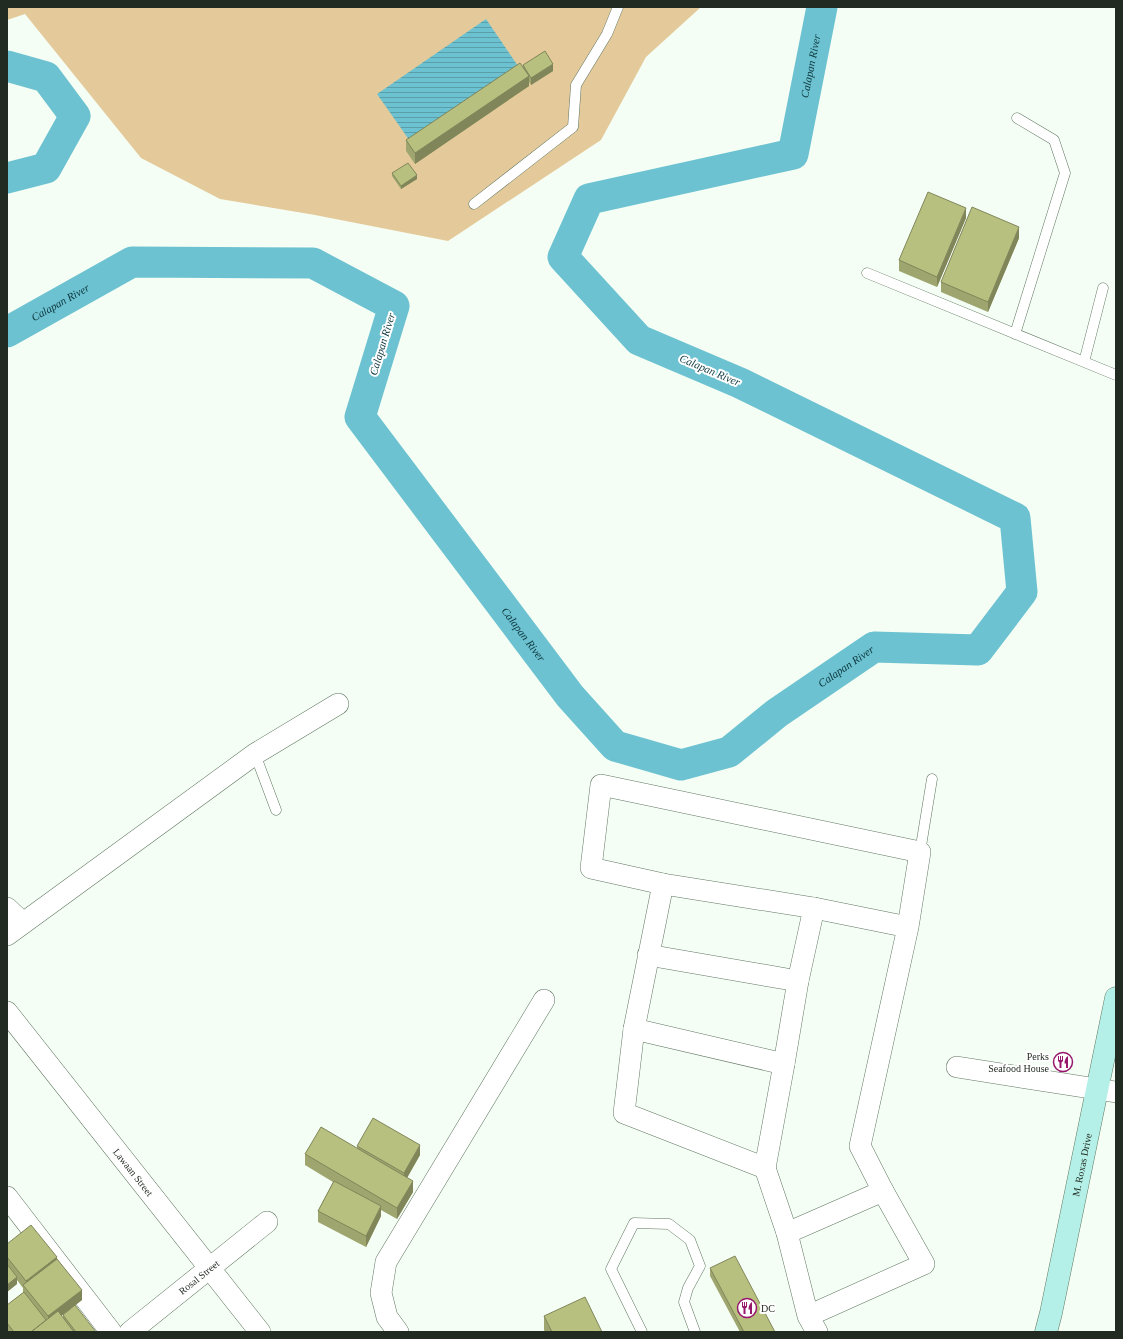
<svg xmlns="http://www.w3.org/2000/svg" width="1123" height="1339" font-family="Georgia,serif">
  <defs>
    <pattern id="water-rules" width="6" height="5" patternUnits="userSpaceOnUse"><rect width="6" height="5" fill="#6dc2d1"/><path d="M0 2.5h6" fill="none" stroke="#599ea9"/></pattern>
  </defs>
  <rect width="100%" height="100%" fill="#f4fef4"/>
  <path fill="#e4ca9a" d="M7 7H701L646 57 601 140 448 241 315 215 220 199 141 158 25 14 7 20Z"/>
  <path fill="url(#water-rules)" d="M486 19 520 69 412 144 377 94Z"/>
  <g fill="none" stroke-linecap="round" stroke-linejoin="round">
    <g stroke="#6dc2d1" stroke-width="31">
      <path d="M7 66 46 77 75 116 46 168 7 178"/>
      <path id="s1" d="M7 332 132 262 313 263 394 306 360 417 570 696 615 746 681 765 729 752 777 713 874 647 978 650 1022 592 1015 518 740 383 639 340 563 257 589 199 793 154 822 7"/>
    </g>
    <defs>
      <path id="service" d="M474 204 573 127 576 85 607 34 618 7
        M867 273 1116 375
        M1015 334 1065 173 1054 140 1017 118
        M1084 362 1103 288
        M255 754 276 810
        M920 852 932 779
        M642 1332 611 1269 634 1223 669 1224 690 1240 700 1266 688 1288 684 1302 695 1332"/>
      <g id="minor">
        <path d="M663 884 634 1029 624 1113 765 1168 787 1233"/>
        <path d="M7 908 23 923"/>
        <path d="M7 935 255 754 338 704"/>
        <path d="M648 955 798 981 814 908"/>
        <path id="s2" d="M7 1012 260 1332"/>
        <path d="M634 1029 784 1064"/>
        <path d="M957 1067 1116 1092"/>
        <path d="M765 1168 784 1064 798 981"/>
        <path d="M883 1191 860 1146 908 927 920 852 601 785 591 868 663 884 814 908 908 927"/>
        <path d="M7 1197 111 1332"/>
        <path d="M808 1316 787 1233 883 1191 924 1264 808 1316 817 1332"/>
        <path id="s3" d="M130 1332 267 1222"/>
        <path d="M398 1332 387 1317 381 1293 386 1262 544 1000"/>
      </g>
      <g id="secondary">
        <path id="s4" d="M1046 1332 1051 1313 1116 998"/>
      </g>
    </defs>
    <use href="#service" stroke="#617762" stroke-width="11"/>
    <use href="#minor" stroke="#617762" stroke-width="22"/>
    <use href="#secondary" stroke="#617762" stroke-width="23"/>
    <use href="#service" stroke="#fff" stroke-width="10"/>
    <use href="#minor" stroke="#fff" stroke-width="21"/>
    <use href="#secondary" stroke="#b4f0e7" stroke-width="22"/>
  </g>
  <path fill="#9ea56e" d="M523 65 553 71 531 85 529 82V86L415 164 406 151V140L523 67Z
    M392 173 417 179 401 189 392 176Z
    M966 218 937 287 899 271V260Z
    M1019 238 988 312 941 292V282Z
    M357 1146 420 1155 407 1178 413 1192 397 1219 381 1210V1216L366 1247 318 1222V1211L333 1182 305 1165V1154L357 1148Z
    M7 1244 57 1259 82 1300 61 1316 63 1318V1315L96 1332H9L7 1330V1305L23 1293V1288L17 1280V1284L7 1292Z
    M710 1268 775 1332H740L710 1276Z
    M544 1316 602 1332H545L544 1330Z"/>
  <path fill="#81865a" d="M553 64V71L531 85V78Z
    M529 76V86L415 164V153Z
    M417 175V179L401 189V186Z
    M966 208V218L937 287V277Z
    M1019 227V238L988 312V302Z
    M420 1145V1155L404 1183V1173Z
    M413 1181V1192L397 1219V1208Z
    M381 1206V1216L366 1247V1236Z
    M57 1257V1268L26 1288V1281Z
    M17 1277V1284L7 1292V1285Z
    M82 1290V1300L48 1326V1316Z"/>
  <path fill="#b8c080" stroke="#81865a" d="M545 51 553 64 531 78 523 65Z
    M520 63 529 76 415 153 406 140Z
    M408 163 417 175 401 186 392 173Z
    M928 192 966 208 937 277 899 260Z
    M972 207 1019 227 988 302 941 282Z
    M373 1118 420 1145 404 1173 357 1146Z
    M321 1127 413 1181 397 1208 305 1154Z
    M334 1181 381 1206 366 1236 318 1211Z
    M31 1225 57 1257 26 1281 7 1257V1244Z
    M735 1256 775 1332H744L710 1268Z
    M57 1259 82 1290 48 1316 23 1285Z
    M7 1264 17 1277 7 1285Z
    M24 1292 46 1320 31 1332H14L7 1323V1305Z
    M585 1297 602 1332H552L544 1316Z
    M75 1305 96 1332H76L63 1315Z
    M58 1311 74 1332H31Z"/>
  <defs>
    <symbol id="restaurant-ring" viewBox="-11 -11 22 22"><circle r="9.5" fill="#fff" stroke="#98166c" stroke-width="1.5"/><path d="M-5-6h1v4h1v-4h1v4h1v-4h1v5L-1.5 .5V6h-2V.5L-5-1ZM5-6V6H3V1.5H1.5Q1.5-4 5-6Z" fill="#98166c"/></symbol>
  </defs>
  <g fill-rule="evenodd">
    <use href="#restaurant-ring" x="1052" y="1051" width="22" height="22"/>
    <use href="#restaurant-ring" x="736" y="1297" width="22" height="22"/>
  </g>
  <g text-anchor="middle" stroke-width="4" stroke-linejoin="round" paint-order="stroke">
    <g font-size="10" fill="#222b22" stroke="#fff" text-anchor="end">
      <text x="1049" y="1060">Perks<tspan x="1049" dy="12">Seafood House</tspan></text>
      <text x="761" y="1312" text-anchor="start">DC</text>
    </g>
    <g font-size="10" fill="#222b22" stroke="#fff">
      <text dy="4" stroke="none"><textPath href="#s4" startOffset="171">M. Roxas Drive</textPath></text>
      <text dy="4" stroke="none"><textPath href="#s2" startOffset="204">Lawaan Street</textPath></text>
      <text dy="4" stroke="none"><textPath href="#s3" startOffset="88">Rosal Street</textPath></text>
    </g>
    <g font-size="11" font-style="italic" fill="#0c363c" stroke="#fff">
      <text dy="4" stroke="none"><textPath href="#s1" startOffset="2388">Calapan River</textPath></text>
      <text dy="4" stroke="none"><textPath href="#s1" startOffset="61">Calapan River</textPath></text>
      <text transform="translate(382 344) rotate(-73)" y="4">Calapan River</text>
      <text transform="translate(710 370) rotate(23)" y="4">Calapan River</text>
      <text dy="4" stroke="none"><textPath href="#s1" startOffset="804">Calapan River</textPath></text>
      <text dy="4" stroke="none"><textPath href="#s1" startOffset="1212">Calapan River</textPath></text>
    </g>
  </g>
  <rect width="1123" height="1339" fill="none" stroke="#222b22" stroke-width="16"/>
</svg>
